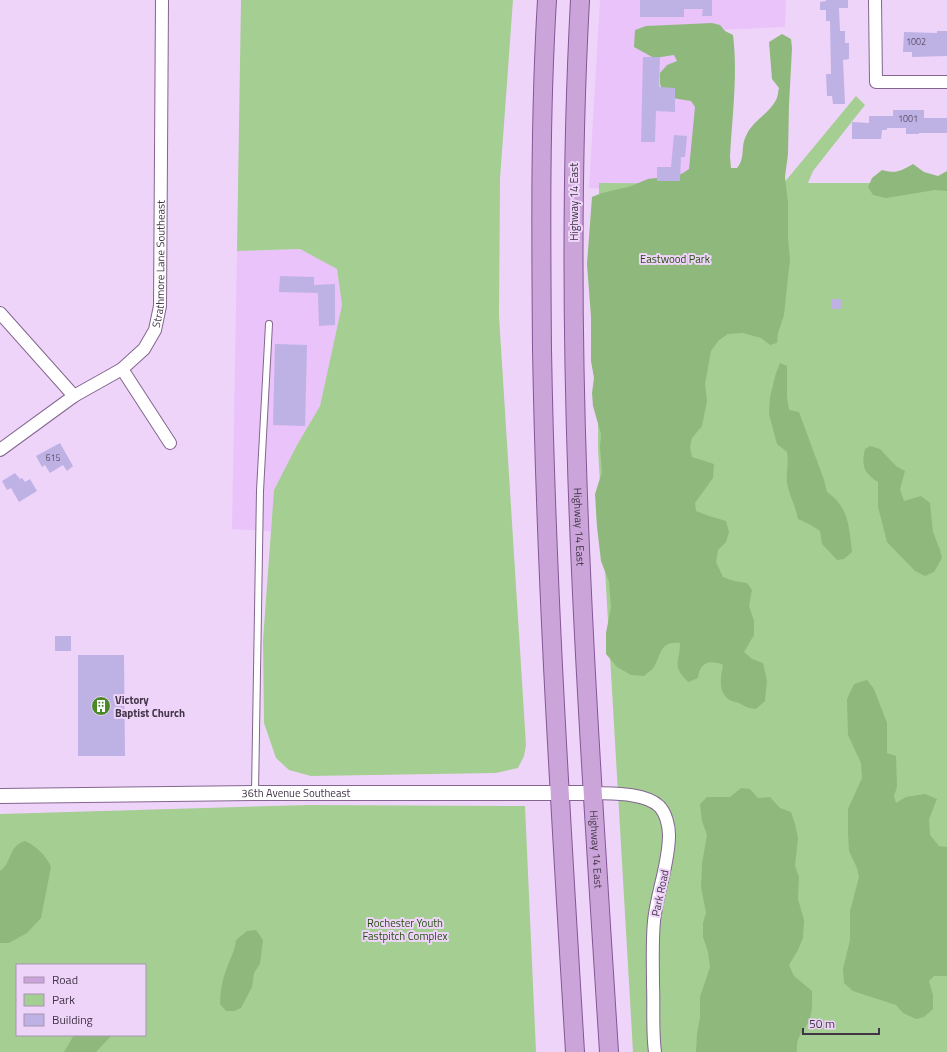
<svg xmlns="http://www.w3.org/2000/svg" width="947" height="1052" font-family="'Titillium Web',sans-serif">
  <rect width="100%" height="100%" fill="#efd4fa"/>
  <path fill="#e9c3f9" d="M600 0H786L785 27 715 30 710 193 589 188Z
    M300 249 337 269 342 305 320 406 297 445 274 490 271 531 232 529 237 251Z"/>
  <path fill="#a5ce93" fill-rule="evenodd" d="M241 0H513L500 179 499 316 526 745 524 756 518 768 496 773 311 776 289 770 276 758 264 723 263 640 274 490 297 445 320 406 342 305 337 269 300 249 237 251Z
    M856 96 865 105 813 171 808 183H947V1052H633L598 449 599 183 783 184Z
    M309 805 525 806 536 1052H0V814ZM17 965H145V1035H17Z"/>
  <path fill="#8fb87d" d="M712 23 720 25 725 31 733 35C738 75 732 117 730 157L731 168H737C746 157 740 148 746 136 752 121 769 114 776 100 778 97 778 91 779 88L772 79 769 42 782 34 791 39 792 48 789 105 788 154 785 177 788 203V238L790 259 784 315 778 333 777 343 770 345 761 338 743 333 728 334 719 340 711 351 705 384 707 401 702 426 692 438 690 447 692 457 714 464 713 478 695 503 696 511 709 516 726 521 729 532 726 542 718 550 716 562 723 577 734 581 747 583 752 590 749 606 754 621V635L744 652 752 659 763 663 767 681 765 701 756 709C748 708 746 707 739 703 735 702 730 701 727 698 718 690 721 676 723 665 716 661 705 661 701 668 699 671 698 675 698 678L688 682C671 665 680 663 680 643 660 641 662 653 654 667 652 670 647 673 644 676L631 675 617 667 606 654V633L611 607 609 582 601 561 597 527 595 494 602 472 600 447 601 434 593 406 592 393 594 378 591 361V317L587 264 592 197C605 191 617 190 631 186 637 184 642 181 648 179 665 176 673 181 689 169L695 107 691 101 672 98 664 94 660 84V73L667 65 677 61 674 55 654 58 634 47 635 30 646 26Z
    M913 164 924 172 938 176 947 171V191L935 190 886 198 873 195 868 187 872 178 882 170C896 174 901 171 913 164Z
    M780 363 787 366V397L789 410 799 412 824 480 827 492C849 507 849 527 852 552L844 559 837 560 822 544 820 531 809 524 798 519C796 507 789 495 787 483 786 472 789 462 787 452L777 444 769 414 770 397 776 373Z
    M870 446 880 449 896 466 905 471 900 489 904 501 921 496 930 503 933 532 940 550 942 558 934 572 925 576 915 571 887 542 878 507V482C864 473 861 466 865 449Z
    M867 680 874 689 887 723V753L896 756 897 787 894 796 896 803 906 797 925 794 937 799 929 819 930 835 939 846 947 847V976H934L929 981 933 995V1009L924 1017 916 1019 903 1013 896 1005 853 991 844 983 843 969 850 940V911L859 877 857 868 849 851 848 833V809L862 778 861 763 848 735 847 699 854 684Z
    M741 788 750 789 758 798 770 797 780 808 791 812 795 824 798 838 795 866 799 877 798 899 804 920 803 938 798 950 789 965 794 976 812 991C812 999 813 1012 809 1020 803 1035 796 1034 797 1052H696L697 1034 700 1018V997L710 967 708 952 703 937V923L706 913 701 887 702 864 707 835 702 821 700 804 707 797H730Z
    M25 841C36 846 46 855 51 867L41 918 27 933 9 943H0V871C12 863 8 846 25 841Z
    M256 930 263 940 260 964 254 973 252 987 241 1008 234 1011H226L220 1004C220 992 222 981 226 970 230 959 235 951 236 940L247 931Z
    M74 1035H112L96 1052H64Z"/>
  <path fill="#beb1e4" d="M640 0H712V16H702L703 9H684V17H640Z
    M826 0H848V8H839L840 31H845V43H849V59L843 60 845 104H833L832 96H827L826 74H831L830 21H826V10H820V2L826 1Z
    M937 31H947V56L912 57V52H903L904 32 937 33Z
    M643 57H660L659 87 675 88V112L656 111 655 142H641Z
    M893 110H924V118H947V133H919V134H906V128H887V130H882L881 139H852V122L869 123V116H893Z
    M674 135 687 136 685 157H681L680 181H657V167H671Z
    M280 276 314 277V285L335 284V325L319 326 318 293 279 292Z
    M831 299H841V309H831Z
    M275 344 307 345 305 426 273 425Z
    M60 443 73 466 67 471 63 465 50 473 45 465 42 467 36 456Z
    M15 473 20 479 22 478 25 482 30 479 37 491 19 502 11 488 7 490 2 481Z
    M55 636H71V651H55Z
    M78 655H124L125 756H78Z"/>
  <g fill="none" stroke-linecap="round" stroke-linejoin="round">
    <defs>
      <path id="service" d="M255 792 260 491 269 324"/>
      <g id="minor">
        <path d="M875 0 876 82H947"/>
        <path d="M0 313 74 396"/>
        <path d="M122 369 170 443"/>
        <path id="s1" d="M0 450 74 396 122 369 144 349 155 330 160 306 162 0"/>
        <path d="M592 793C611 794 644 792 659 806 666 813 669 826 669 835 669 864 657 892 654 921 652 942 653 964 653 985 654 1007 652 1030 655 1052"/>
      </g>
      <g id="tertiary">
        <path id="s2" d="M0 796 255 793H592"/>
      </g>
      <g id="primary">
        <path d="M547 0C540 116 541 233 542 349 546 584 561 818 575 1052"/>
        <path id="s3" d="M580 0C561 352 587 701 609 1052"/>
      </g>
    </defs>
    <use href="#service" stroke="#83658f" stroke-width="8"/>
    <use href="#minor" stroke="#83658f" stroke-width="14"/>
    <use href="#tertiary" stroke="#83658f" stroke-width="16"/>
    <use href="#primary" stroke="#845696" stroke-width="20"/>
    <use href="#service" stroke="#fff" stroke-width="6"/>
    <use href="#minor" stroke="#fff" stroke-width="12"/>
    <use href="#tertiary" stroke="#fff" stroke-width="14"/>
    <use href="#primary" stroke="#cba5d9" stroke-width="18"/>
  </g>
  <defs>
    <symbol id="building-disc" viewBox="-11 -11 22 22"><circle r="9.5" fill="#4b8928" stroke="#efd4fa"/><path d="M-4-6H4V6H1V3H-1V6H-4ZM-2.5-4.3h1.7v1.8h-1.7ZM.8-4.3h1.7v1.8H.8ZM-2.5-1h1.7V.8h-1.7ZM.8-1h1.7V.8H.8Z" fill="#fff"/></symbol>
  </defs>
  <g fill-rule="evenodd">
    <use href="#building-disc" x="90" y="695" width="22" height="22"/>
  </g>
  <g text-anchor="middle" stroke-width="4" stroke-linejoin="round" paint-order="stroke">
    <g font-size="9" fill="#60536e">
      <text x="916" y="45">1002</text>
      <text x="908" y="122">1001</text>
      <text x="53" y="461">615</text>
    </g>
    <g font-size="11" fill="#413447" stroke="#efd4fa">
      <text transform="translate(574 202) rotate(-90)" y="4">Highway 14 East</text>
      <text dy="4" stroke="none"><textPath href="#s1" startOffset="265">Strathmore Lane Southeast</textPath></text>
      <text dy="4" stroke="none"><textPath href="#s3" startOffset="527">Highway 14 East</textPath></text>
      <text dy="4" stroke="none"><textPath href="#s2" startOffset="296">36th Avenue Southeast</textPath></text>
      <text dy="4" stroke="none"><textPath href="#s3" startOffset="850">Highway 14 East</textPath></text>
      <text transform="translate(660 893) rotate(-78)" y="4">Park Road</text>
    </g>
    <g font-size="11" fill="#284e12" stroke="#efd4fa">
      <text x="675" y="263">Eastwood Park</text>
      <text x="405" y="927">Rochester Youth<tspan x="405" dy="13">Fastpitch Complex</tspan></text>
    </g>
    <g font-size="11" font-weight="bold" fill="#413447" stroke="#efd4fa" text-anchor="start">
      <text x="115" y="704">Victory<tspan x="115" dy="13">Baptist Church</tspan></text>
    </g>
  </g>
  <rect x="16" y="964" width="130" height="72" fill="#efd4fa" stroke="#a994b2"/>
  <rect x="24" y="977" width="20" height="6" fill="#cba5d9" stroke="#a994b2"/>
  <text x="52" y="984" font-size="12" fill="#413447">Road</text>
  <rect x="24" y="994" width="20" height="12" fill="#a5ce93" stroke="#a994b2"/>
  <text x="52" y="1004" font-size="12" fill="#413447">Park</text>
  <rect x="24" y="1014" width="20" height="12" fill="#beb1e4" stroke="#a994b2"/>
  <text x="52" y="1024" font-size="12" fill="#413447">Building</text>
  <path d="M803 1028v6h76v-6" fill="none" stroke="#413447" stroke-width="2"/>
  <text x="809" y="1028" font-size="12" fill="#413447" stroke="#efd4fa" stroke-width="3" paint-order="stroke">50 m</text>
</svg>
